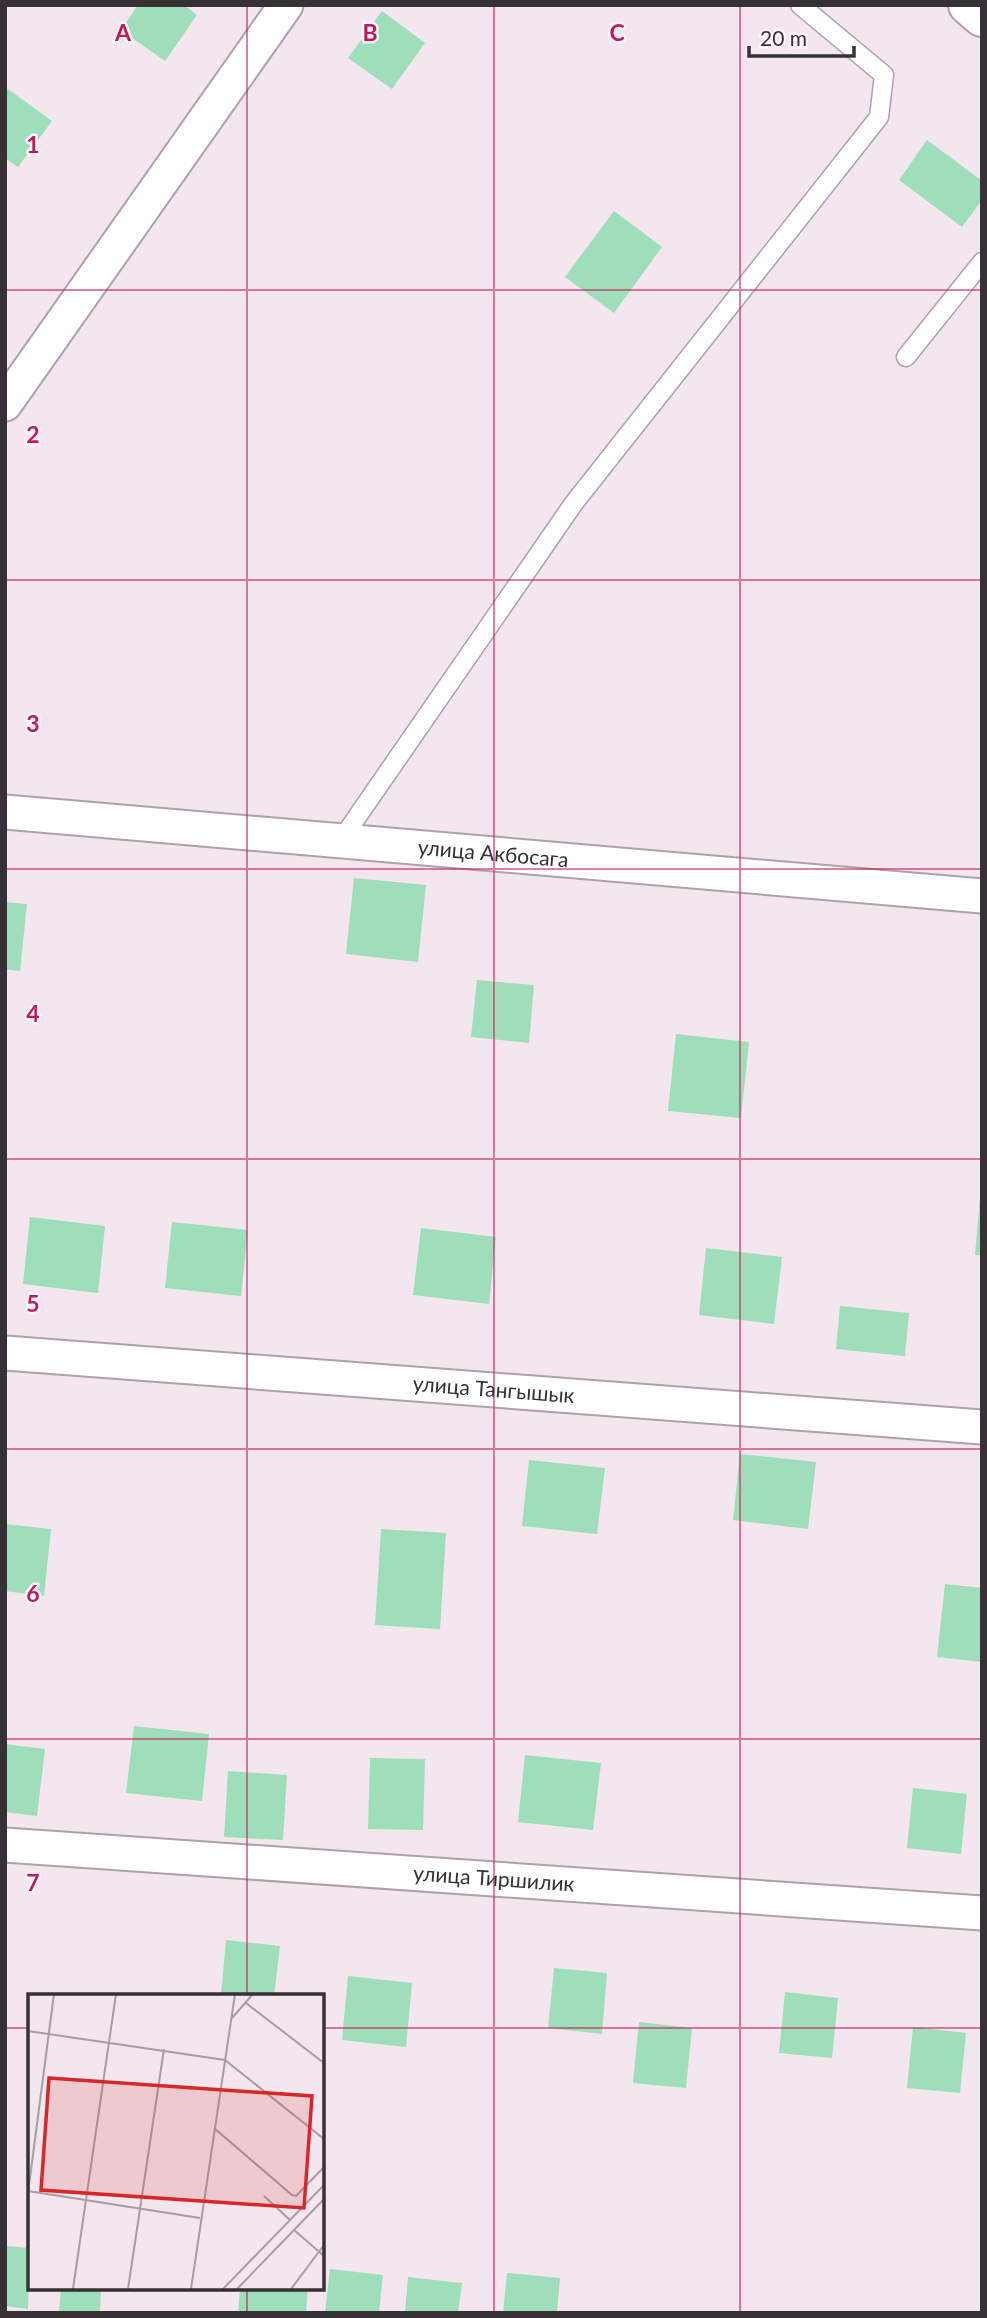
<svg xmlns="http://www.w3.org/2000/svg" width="987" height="2318" font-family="Lato,sans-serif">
  <rect width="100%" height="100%" fill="#f3e6ee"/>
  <path fill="#9edebb" d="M138 5H184L197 15 165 61 121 30Z
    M382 11 425 43 392 89 348 58Z
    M8 89 52 121 18 167 5 158V94Z
    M927 140 982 181V200L962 227 899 180Z
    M614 211 662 247 614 313 565 277Z
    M354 878 426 885 418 962 346 954Z
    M5 902 27 904 20 971 5 969Z
    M477 980 534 985 529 1043 471 1037Z
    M676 1034 749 1042 741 1118 668 1111Z
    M980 1198H982V1255H975Z
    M30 1217 105 1226 98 1293 23 1284Z
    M172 1222 248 1230 241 1296 165 1288Z
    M421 1228 496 1237 489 1304 413 1295Z
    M706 1248 782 1257 774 1324 699 1315Z
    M840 1306 909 1313 905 1356 836 1349Z
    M740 1454 816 1462 808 1529 733 1520Z
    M529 1460 605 1468 597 1534 522 1526Z
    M5 1524 51 1529 44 1596 5 1591Z
    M381 1529 446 1533 440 1629 375 1625Z
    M945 1584 982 1588V1662L937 1657Z
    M134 1726 209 1734 202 1801 126 1793Z
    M5 1744 45 1749 37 1816 5 1812Z
    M525 1755 601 1763 593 1830 518 1822Z
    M370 1758 425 1759 423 1830 368 1829Z
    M228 1771 287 1775 283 1840 224 1837Z
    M913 1788 967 1794 961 1854 907 1848Z
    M226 1940 280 1946 274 1996H221Z
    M554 1968 607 1973 602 2034 548 2028Z
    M348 1976 412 1983 406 2047 342 2040Z
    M785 1992 838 1998 832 2058 779 2053Z
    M639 2022 692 2028 686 2088 633 2083Z
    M913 2027 966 2033 960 2093 907 2088Z
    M5 2246 30 2248 28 2309 5 2306Z
    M330 2269 383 2275 379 2313H325Z
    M507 2273 560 2278 557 2313H503Z
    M408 2277 462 2283 458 2313H405Z
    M61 2288H101L100 2313H59Z
    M240 2288H308L306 2313H238Z"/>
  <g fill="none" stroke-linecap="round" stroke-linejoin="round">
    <defs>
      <path id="service" d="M906 357 982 262
        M339 843 574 503 879 117 884 75 800 5"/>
      <g id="minor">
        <path d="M5 404 286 5"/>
        <path id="s1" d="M5 812 982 896"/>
        <path id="s2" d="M5 1353 982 1427"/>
        <path id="s3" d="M5 1845 982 1913"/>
      </g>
      <path id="trunk" d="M968 5 982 17"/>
    </defs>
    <use href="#service" stroke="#aea1a9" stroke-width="21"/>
    <use href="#minor" stroke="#aea1a9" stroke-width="37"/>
    <use href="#trunk" stroke="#aea1a9" stroke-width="42"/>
    <use href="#service" stroke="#fff" stroke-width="18"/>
    <use href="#minor" stroke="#fff" stroke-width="33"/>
    <use href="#trunk" stroke="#fff" stroke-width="38"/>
  </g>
  <path fill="none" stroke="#c2185b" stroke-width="2" stroke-opacity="0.55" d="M247 5V1996M494 5V2313M740 5V2313M5 290H982M5 580H982M5 869H982M5 1159H982M5 1449H982M5 1739H982M5 2028H30M322 2028H982M247 2288V2313"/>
  <g text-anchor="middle" stroke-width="5" stroke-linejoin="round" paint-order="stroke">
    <g font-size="21" fill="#363134" stroke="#fff4fa">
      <text dy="7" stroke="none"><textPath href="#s1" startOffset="490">улица Акбосага</textPath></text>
      <text dy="7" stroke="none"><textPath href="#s2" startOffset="490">улица Тангышык</textPath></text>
      <text dy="7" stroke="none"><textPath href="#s3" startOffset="490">улица Тиршилик</textPath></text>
    </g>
  </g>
  <g transform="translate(28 1994)">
    <rect width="296" height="296" fill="#f3e6ee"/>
    <path fill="none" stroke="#a79ea4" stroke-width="2" d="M218 9 296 69M204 24 225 0M0 37 197 66 296 145M186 134 264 201 268 202 296 173M0 197 172 224M0 199 26 0M236 202 262 226M266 236 296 262M45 295 88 0M100 295 136 55M163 295 207 0M195 295 296 191M209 295 296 205M263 295 296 251"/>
    <path fill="#d62828" fill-opacity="0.15" stroke="#d62828" stroke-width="3.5" d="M21 84 284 102 276 214 13 196Z"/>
    <rect width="296" height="296" fill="none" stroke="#363134" stroke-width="3.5"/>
  </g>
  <g font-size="23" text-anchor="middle" font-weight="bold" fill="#c2185b" stroke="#fff4fa" stroke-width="5" stroke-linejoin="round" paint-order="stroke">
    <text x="123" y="41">A</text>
    <text x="370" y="41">B</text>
    <text x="617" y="41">C</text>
    <text x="33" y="153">1</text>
    <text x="33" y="443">2</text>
    <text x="33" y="732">3</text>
    <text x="33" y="1022">4</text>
    <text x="33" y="1312">5</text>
    <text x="33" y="1602">6</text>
    <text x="33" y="1891">7</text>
  </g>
  <rect width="987" height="2318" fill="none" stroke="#363134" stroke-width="14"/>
  <path d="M749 46v10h105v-10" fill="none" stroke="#363134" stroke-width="3.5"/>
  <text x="760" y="46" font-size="21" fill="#363134" stroke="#fff4fa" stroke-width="5" paint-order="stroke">20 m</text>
</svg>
